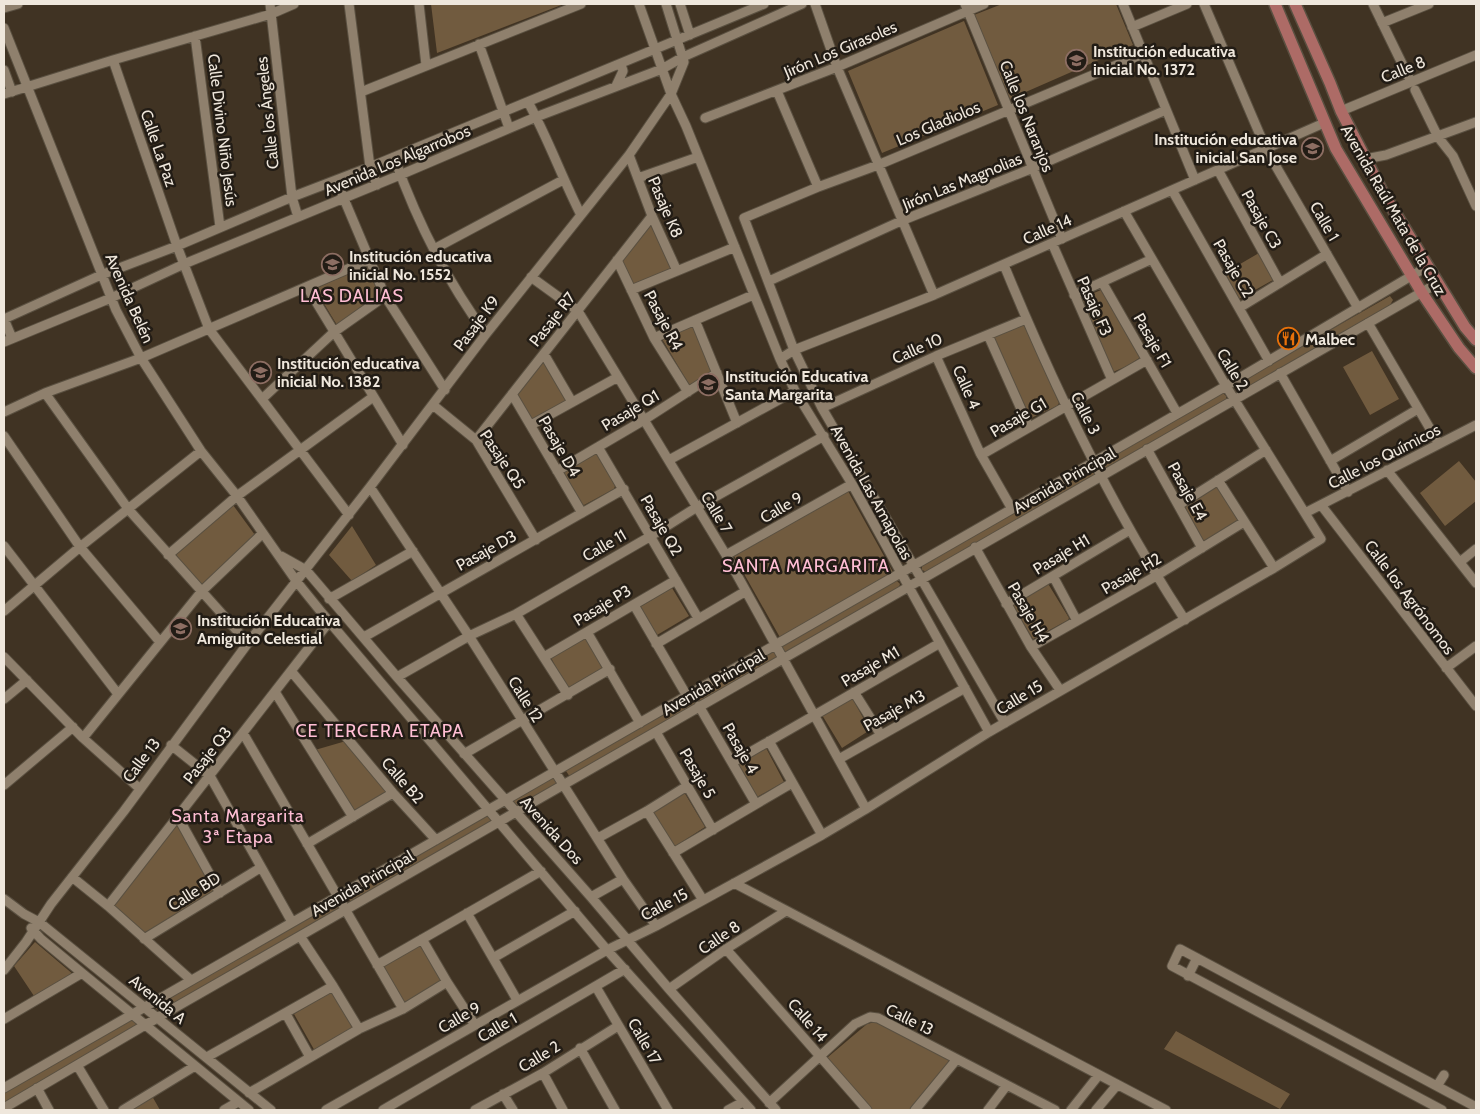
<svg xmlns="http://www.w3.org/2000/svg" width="1480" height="1114" font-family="Cabin,sans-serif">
  <rect width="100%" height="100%" fill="#403323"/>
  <path fill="#715b3f" d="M431 4H564L437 53Z
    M1002 4H1116L1133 45 1010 99 974 15Z
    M964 21 998 105 882 153 848 71Z
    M650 226 652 227 671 268 669 270 633 285 621 260Z
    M1259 253 1273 277V280L1239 299 1223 274Z
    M367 265 381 295 337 325 315 289Z
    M1101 290 1141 357 1127 366 1113 372 1080 299Z
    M1390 296 1393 300 1390 305 1247 388 1240 392 1236 390 1235 386 1237 383Z
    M1024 323 1059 403 1057 406 1031 418 1028 417 993 335Z
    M694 325 713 371 690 386 662 339Z
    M1372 351 1399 399 1370 415 1343 367Z
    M542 362H544L567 400 533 420 530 418 516 395Z
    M1222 392 1226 396V401L1106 469 1101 466V462Z
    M597 453H599L615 486 614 489 584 505 580 504 561 473Z
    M1459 461 1476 482V501L1445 526 1420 493Z
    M1092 468 1096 474 1094 476 927 572 922 570V564Z
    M1217 485 1238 521 1203 543 1183 506Z
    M848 491 894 574 782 641 734 556Z
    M233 505 255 535 201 585 176 555Z
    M352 526 376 565 352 581 329 555Z
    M896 580 900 584 899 587 787 652 783 651 782 646Z
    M1047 582 1069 618 1068 620 1033 639 1011 603Z
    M672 588 689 616 657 635 640 607Z
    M584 637H587L603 670 568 689 550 656Z
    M771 651 776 653V658L570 777 566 771 568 768Z
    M852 698 870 730 842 748 822 715Z
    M346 741 391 792 353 814 315 750Z
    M765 746 784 782 757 797 737 762Z
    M554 777 558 779 557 785 519 806 514 804V799Z
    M684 792 705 827 674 847 651 812Z
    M489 815 491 820V822L352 902 348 899V895Z
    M178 823 218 892 142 934 112 908Z
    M333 903 338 907 336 911 161 1012 156 1009 157 1005 188 986Z
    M35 942 74 975 34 996 14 966Z
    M421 943 444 981 405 1005 380 966Z
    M333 991 357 1030 316 1053 294 1014Z
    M132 1019 137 1023V1025L4 1103V1092Z
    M875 1022 950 1060 949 1065 911 1110H869L827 1062 828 1057 867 1024Z
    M1176 1031 1290 1094 1280 1109 1164 1049Z
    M152 1096 160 1110H127Z"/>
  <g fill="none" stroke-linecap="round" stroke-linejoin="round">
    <defs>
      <path id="minor" d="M270 4 292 197 298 217
        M349 4 370 167 377 185
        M419 4 426 65
        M639 4 671 94 686 126 780 359 795 391 852 484 989 732
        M680 4 690 35
        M815 4 837 67 934 295
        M965 4 1062 239
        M1123 4 1195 180
        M1204 4 1266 149 1358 308
        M1373 4 1411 82
        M4 8 18 4
        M1382 23 1429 4
        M1132 27 1187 4
        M4 28 116 310 141 358 201 451 237 496 297 582 322 613 607 950 751 1110
        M195 36 220 227
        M479 44 509 128
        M113 60 177 246 209 329 349 515
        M4 70 12 92
        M616 86 623 71 621 64
        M1415 90 1438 137 1453 156 1476 206
        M777 91 818 187
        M361 92 581 4
        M4 94 113 60 271 14 294 4
        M528 102C548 138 562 178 581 215
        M1341 111 1476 55
        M705 118 837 67 984 4
        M629 155 652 216 677 271
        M394 157C416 219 447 281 486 334
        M1365 159 1386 155 1476 122
        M1218 170 1280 283
        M638 178 698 157
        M336 180 385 296 445 390
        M1172 190 1269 361
        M1052 243 1112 380
        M434 249 563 180
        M617 260 654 338 688 392
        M1004 265C1054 387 1112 509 1185 620
        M531 277 578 311 726 555 866 809
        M769 281 901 221 1033 168 1166 110
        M1102 282 1177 413
        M307 287 403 445
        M631 290 735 247
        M1074 295 1152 259
        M1239 308 1327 254
        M4 319 101 275 177 246 292 197 370 167 764 4
        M4 319 12 338
        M695 320 737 423
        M1368 323 1439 444
        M988 335 1029 427
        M654 338 753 295
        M4 342 111 298 184 264 400 175 536 117 662 69 683 57 802 4
        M544 354 572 402
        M936 356 980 453 1012 509
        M780 359 794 350 934 295 1324 123
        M1280 373 1348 492
        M45 393 129 510 248 643
        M512 394 582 513
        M262 399 334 332 385 296
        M433 405 476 440 536 540
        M822 408 936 356 1026 319
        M4 412 45 393 141 358 371 259
        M531 425 618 377
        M4 436 80 547 160 642
        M476 440 652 216
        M598 447 698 618
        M1147 449 1202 548
        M981 455 1147 360
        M669 460 795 391
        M1330 461 1418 409
        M1387 470 1476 583
        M557 471 644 420 717 373
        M1218 480 1274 568
        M370 487 469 636 623 879 656 926
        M1179 505 1266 450
        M1321 505 1476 706
        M1305 513 1476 425
        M4 546 118 694
        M975 547 1031 647 1060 690
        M168 555 237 496 373 397
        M726 555 852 484
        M281 556 306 570 397 677 591 897 669 989 776 1110
        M1460 562 1476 549
        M1053 576 1077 621
        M329 599 413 551
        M1006 604 1130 530
        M634 605 687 696
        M4 611 80 547 201 451
        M516 614 568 695
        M587 632 640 723
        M364 637 624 489
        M656 644 746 591
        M1031 647 1156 576 1244 522
        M4 657 83 738 139 788
        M544 657 676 580
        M1446 668 1476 646
        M291 671 393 793 436 840
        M397 677 469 636 516 614 651 536 697 507 824 436
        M275 692 353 817
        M854 692 881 735
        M4 699 27 680
        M699 706 756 804
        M1005 723 822 408 794 350 744 218 818 187 878 165 1143 54
        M656 732 713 830
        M243 733 403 1009
        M83 738 201 592 263 533
        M769 741 822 835
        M171 745 210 776 292 922
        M464 754 610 669
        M839 759 965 688
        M733 762 940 643
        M4 785 73 727
        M647 811 703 900
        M178 817 220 893
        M598 838 647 811 687 786
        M307 844 393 793
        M673 853 792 783
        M72 877 108 906 191 980
        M734 883 1166 1110
        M591 897 623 879
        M4 899 24 914 39 922 271 1110
        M108 906 329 622
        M467 913 517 1000
        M31 928 41 939 82 973 249 1110
        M300 936 333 986 359 1029
        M144 939 260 868
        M422 939 447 982 475 1025
        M726 949 867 1110
        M493 958 575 911
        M377 965 541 871
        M4 970 26 942 51 904 124 811 248 643 370 487 486 334 629 155 671 94 684 62 666 4
        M1188 976 1197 958
        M596 987 668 1110
        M669 989 726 949 786 911
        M286 1014 310 1057
        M4 1019 82 973
        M580 1048 615 1110
        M207 1057 333 986
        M77 1065 104 1110
        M543 1073 563 1110
        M1437 1086 1444 1075
        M4 1088 1226 386 1428 266
        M37 1088 49 1110
        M249 1093 359 1029 403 1009 447 982
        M503 1094 513 1110
        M769 1103 855 1024 870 1017 878 1018 1055 1110
        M4 1108 157 1018 1438 283
        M123 1110 195 1066
        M224 1110 238 1102
        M326 1110 607 950 656 926 822 835 866 809 989 732 1274 568 1321 539 1226 386 1124 211
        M383 1110 625 969
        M475 1110 543 1073 618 1026
        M728 1110 743 1102
        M915 1110 957 1059
        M988 1110 1007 1085
        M1071 1110 1098 1076
        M1096 1110 1117 1085
        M1442 1110 1172 966 1180 949 1476 1107"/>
      <path id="major" d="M1275 4 1336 149 1422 293 1459 348 1476 368
        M1295 4 1330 83 1341 111 1383 193 1465 327 1476 340"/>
    </defs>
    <use href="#minor" stroke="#5a5041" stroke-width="11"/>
    <use href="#major" stroke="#5a5041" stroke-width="14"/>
    <use href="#minor" stroke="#8f806d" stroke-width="9"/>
    <use href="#major" stroke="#ad6b66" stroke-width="11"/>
  </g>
  <defs>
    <symbol id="school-ring" viewBox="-11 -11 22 22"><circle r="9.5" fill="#221c15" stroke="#8d6e63" stroke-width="1.5"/><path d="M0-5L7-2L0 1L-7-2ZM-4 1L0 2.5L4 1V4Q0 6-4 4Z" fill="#8d6e63"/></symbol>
    <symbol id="restaurant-ring" viewBox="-11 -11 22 22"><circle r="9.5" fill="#221c15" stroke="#e8710a" stroke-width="1.5"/><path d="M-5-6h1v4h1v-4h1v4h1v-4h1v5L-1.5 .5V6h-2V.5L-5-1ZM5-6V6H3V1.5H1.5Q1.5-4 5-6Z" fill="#e8710a"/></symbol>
  </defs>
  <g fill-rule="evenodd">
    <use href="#school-ring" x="1064" y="48" width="25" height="25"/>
    <use href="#school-ring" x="1300" y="136" width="25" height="25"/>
    <use href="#school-ring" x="320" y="252" width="25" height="25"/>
    <use href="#restaurant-ring" x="1276" y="326" width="25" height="25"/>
    <use href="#school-ring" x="248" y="360" width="25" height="25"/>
    <use href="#school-ring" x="696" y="372" width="25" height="25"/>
    <use href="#school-ring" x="168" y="616" width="25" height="25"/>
  </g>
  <g text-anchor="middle" stroke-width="5" stroke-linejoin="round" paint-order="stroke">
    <g font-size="16" fill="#efe7dc" stroke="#221c15">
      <text transform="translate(840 49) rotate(-23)" y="6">Jirón Los Girasoles</text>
      <text transform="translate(1403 69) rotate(-22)" y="6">Calle 8</text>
      <text transform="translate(267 113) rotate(-96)" y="6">Calle los Ángeles</text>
      <text transform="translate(1027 116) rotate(68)" y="6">Calle los Naranjos</text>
      <text transform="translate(938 123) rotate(-23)" y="6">Los Gladiolos</text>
      <text transform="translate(223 130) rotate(83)" y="6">Calle Divino Niño Jesús</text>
      <text transform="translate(159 148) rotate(71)" y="6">Calle La Paz</text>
      <text transform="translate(397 160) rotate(-23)" y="6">Avenida Los Algarrobos</text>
      <text transform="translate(962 181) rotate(-22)" y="6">Jirón Las Magnolias</text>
      <text transform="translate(666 207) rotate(67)" y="6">Pasaje K8</text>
      <text transform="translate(1394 210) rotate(60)" y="6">Avenida Raúl Mata de la Cruz</text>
      <text transform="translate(1262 219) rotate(61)" y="6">Pasaje C3</text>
      <text transform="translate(1325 221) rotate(60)" y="6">Calle 1</text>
      <text transform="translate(1047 229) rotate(-24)" y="6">Calle 14</text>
      <text transform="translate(1234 268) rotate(60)" y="6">Pasaje C2</text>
      <text transform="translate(130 298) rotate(66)" y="6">Avenida Belén</text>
      <text transform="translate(1095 306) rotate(66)" y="6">Pasaje F3</text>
      <text transform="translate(552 319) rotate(-52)" y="6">Pasaje R7</text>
      <text transform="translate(664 320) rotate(62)" y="6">Pasaje R4</text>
      <text transform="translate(476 323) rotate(-53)" y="6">Pasaje K9</text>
      <text transform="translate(1153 340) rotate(60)" y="6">Pasaje F1</text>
      <text transform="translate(917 348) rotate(-24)" y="6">Calle 10</text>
      <text transform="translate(1233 369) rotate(59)" y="6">Calle 2</text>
      <text transform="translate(967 387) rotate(66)" y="6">Calle 4</text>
      <text transform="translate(630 410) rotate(-31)" y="6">Pasaje Q1</text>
      <text transform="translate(1086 413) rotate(63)" y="6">Calle 3</text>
      <text transform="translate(1018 417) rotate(-30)" y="6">Pasaje G1</text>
      <text transform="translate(560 446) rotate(60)" y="6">Pasaje D4</text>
      <text transform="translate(1384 456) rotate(-27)" y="6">Calle los Químicos</text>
      <text transform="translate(503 459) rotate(56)" y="6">Pasaje Q5</text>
      <text transform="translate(1064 480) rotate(-30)" y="6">Avenida Principal</text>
      <text transform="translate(1188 491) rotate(61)" y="6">Pasaje E4</text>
      <text transform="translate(872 492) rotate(61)" y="6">Avenida Las Amapolas</text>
      <text transform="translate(781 507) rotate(-30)" y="6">Calle 9</text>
      <text transform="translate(717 512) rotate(59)" y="6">Calle 7</text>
      <text transform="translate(662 525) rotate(60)" y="6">Pasaje Q2</text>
      <text transform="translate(604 545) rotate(-30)" y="6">Calle 11</text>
      <text transform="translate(486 550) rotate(-29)" y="6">Pasaje D3</text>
      <text transform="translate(1061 554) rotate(-31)" y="6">Pasaje H1</text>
      <text transform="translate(1131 573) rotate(-30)" y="6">Pasaje H2</text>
      <text transform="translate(1410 597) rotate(53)" y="6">Calle los Agrónomos</text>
      <text transform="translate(602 605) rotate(-31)" y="6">Pasaje P3</text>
      <text transform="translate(1029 612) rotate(60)" y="6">Pasaje H4</text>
      <text transform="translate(870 666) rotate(-30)" y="6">Pasaje M1</text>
      <text transform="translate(713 682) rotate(-30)" y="6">Avenida Principal</text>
      <text transform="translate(1019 697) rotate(-31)" y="6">Calle 15</text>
      <text transform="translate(526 699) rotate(58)" y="6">Calle 12</text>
      <text transform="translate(894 710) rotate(-29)" y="6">Pasaje M3</text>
      <text transform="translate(741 748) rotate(60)" y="6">Pasaje 4</text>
      <text transform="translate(207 755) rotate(-52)" y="6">Pasaje Q3</text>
      <text transform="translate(141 760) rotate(-53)" y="6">Calle 13</text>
      <text transform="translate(698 773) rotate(60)" y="6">Pasaje 5</text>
      <text transform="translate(403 780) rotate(49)" y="6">Calle B2</text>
      <text transform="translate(552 830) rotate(48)" y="6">Avenida Dos</text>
      <text transform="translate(362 883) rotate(-30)" y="6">Avenida Principal</text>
      <text transform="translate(194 891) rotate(-32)" y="6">Calle BD</text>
      <text transform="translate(664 904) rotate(-28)" y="6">Calle 15</text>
      <text transform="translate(719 937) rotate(-34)" y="6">Calle 8</text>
      <text transform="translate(158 999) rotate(39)" y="6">Avenida A</text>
      <text transform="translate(459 1017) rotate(-30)" y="6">Calle 9</text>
      <text transform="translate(910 1019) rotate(26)" y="6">Calle 13</text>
      <text transform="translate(808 1020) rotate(49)" y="6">Calle 14</text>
      <text transform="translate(497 1027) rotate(-30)" y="6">Calle 1</text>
      <text transform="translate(645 1041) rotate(60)" y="6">Calle 17</text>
      <text transform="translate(539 1056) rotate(-31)" y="6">Calle 2</text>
    </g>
    <g font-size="16" font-weight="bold" fill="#efe7dc" stroke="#221c15" text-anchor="start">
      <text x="1093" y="57">Institución educativa<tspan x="1093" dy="18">inicial No. 1372</tspan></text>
      <text x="1297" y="145" text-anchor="end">Institución educativa<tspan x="1297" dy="18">inicial San Jose</tspan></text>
      <text x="349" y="262">Institución educativa<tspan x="349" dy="18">inicial No. 1552</tspan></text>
      <text x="1305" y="345">Malbec</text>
      <text x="277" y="369">Institución educativa<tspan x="277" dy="18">inicial No. 1382</tspan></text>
      <text x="725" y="382">Institución Educativa<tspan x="725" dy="18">Santa Margarita</tspan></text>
      <text x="197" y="626">Institución Educativa<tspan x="197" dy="18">Amiguito Celestial</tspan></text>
    </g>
    <g font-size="18" letter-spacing="1" fill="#ffbed4" stroke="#221c15">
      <text x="352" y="302">LAS DALIAS</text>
      <text x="806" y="572">SANTA MARGARITA</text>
      <text x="380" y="737">CE TERCERA ETAPA</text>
      <text x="238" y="822">Santa Margarita<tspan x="238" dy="21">3ª Etapa</tspan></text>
    </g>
  </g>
  <rect width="1480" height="1114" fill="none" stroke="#efe7dc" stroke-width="10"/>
</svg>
